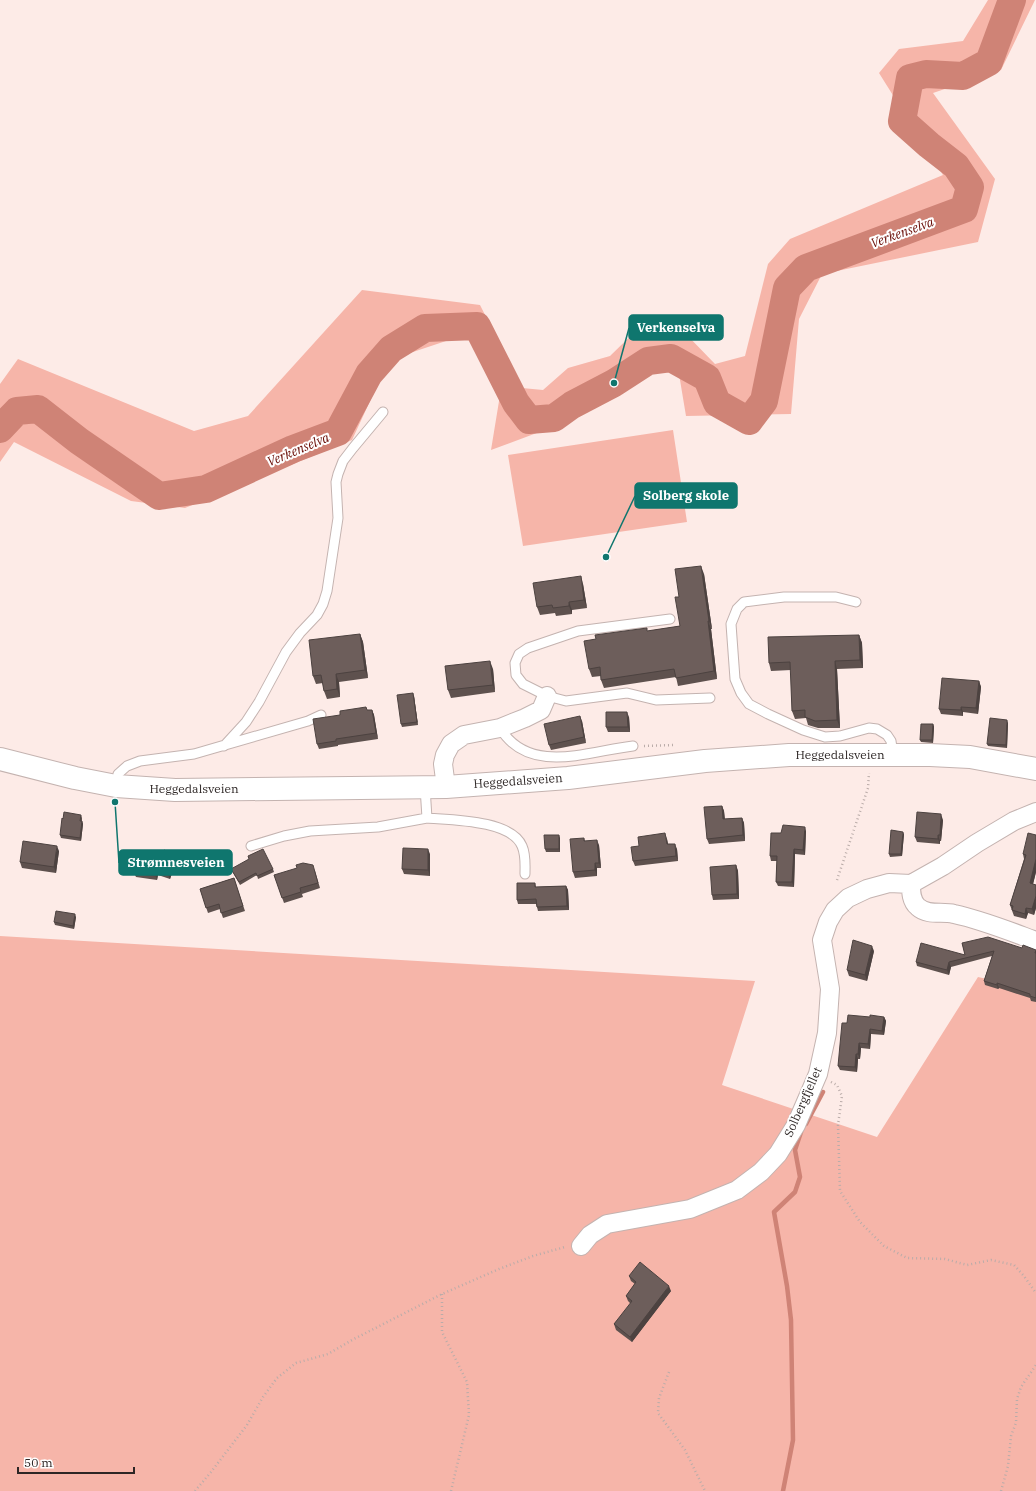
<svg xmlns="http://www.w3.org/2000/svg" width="1036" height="1491" font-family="'IBM Plex Serif',serif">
  <rect width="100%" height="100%" fill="#fdebe7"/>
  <path fill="#f6b5a9" d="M988 0H1035L1001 70 933 93 995 179 978 242 822 274 799 319 791 414 686 416 678 368 645 358 620 384 566 422 491 450 501 389 467 334 389 360 352 440 185 508 131 501 14 442 0 462V384L18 359 194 431 248 416 362 290 480 305 522 388 543 390 568 368 610 356 648 319 685 333 715 364 745 356 768 264 790 239 943 175 879 73 899 49 963 41Z
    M673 430 687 522 523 546 508 455Z
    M0 936 755 981 722 1085 877 1137 978 977 1036 990V1491H0Z"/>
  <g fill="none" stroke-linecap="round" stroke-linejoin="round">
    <path stroke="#cf8376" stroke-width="4.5" d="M806 1124 823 1092
      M783 1491 793 1440 791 1320 787 1286 774 1212 795 1192 800 1177 795 1150 801 1132"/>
    <path stroke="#cf8376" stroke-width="28" d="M0 429 17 411 38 409 79 441 159 496 206 489 293 449 338 432 369 374 391 349 425 328 477 326 516 403 529 420 554 418 572 405 614 383 648 361 671 358 707 378 717 403 749 421 764 401 787 288 806 268 964 209 970 187 956 166 929 145 902 121 910 78 926 74 963 76 989 62 1012 0"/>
    <defs>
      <path id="service" d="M856 602 836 597H784L744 602 737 609 731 624 735 679 741 693 749 704 768 714 803 730 825 737 840 736 869 728 877 729 887 735 891 741 893 755
        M670 619 578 631 528 648 519 654 515 663 516 675 523 684 547 696 566 701 627 693 656 700 710 698
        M500 728C529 776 589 751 633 746
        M224 746 246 722 259 702 286 652 300 633 317 615 323 604 327 591 338 518 336 482 338 474 343 461 353 448 383 412
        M116 786 118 774 127 766 140 761 194 754 308 721 321 715
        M427 818C452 820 511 820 522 846 526 855 525 865 525 874
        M251 846 284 836 310 831 378 827 427 818 425 787"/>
      <path id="minor" d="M446 787 443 764 445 755 451 744 464 735 500 728 525 718 541 710 547 696
        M1036 812 1014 821 977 843 943 866 911 884C911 892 911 901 918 907 928 916 942 911 954 914 982 920 1009 931 1036 941
        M581 1246 590 1235 607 1224 690 1209 737 1190 761 1172 778 1154 796 1125 818 1074 827 1033 830 989 822 940 828 922 835 910 848 898 867 889 889 883 911 884"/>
      <path id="secondary" d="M0 759 75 778 116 786 175 790 446 787 568 778 705 761 789 755H930L970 757 1036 769"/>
    </defs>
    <use href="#service" stroke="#c4b3b0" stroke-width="11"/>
    <use href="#minor" stroke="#c4b3b0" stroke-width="20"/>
    <use href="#secondary" stroke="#c4b3b0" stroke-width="24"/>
    <path stroke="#baaca9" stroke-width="2.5" stroke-dasharray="1 3" stroke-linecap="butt" d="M644 746 673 745
      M837 880 868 788 869 773
      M831 1082 837 1085 842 1096 838 1125 840 1191 860 1222 884 1246 907 1258 945 1259 967 1265 991 1260 1014 1265 1024 1276 1036 1293
      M442 1294V1332L467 1382 469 1415 451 1491
      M669 1372 659 1398 658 1413 685 1450 705 1491
      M195 1491 211 1472 247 1425 263 1397 277 1378 296 1363 328 1354 352 1340 442 1294 499 1269 533 1256 565 1247
      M1001 1491 1008 1466 1011 1436 1016 1423 1017 1399 1021 1387 1036 1365"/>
    <use href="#service" stroke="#fff" stroke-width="9"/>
    <use href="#minor" stroke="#fff" stroke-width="18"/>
    <use href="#secondary" stroke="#fff" stroke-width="22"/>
  </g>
  <path fill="#5e514e" d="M704 574 712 629H711L717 679 678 686 676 677 604 688 601 680V676L592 677 589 669 648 631 680 626 679 597Z
    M583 584 587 608 572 610V614L556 616 555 613 540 615 537 607Z
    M360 634 363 642 368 678 339 682 340 697 327 699 324 691 323 683 316 684 313 676Z
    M859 635 862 643 863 668 837 669 840 728H818L808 725 806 718 795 719 792 711 791 670 771 671 769 663Z
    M493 669 495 692 451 698 448 690Z
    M979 681 981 687 978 714 963 712V716L941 714 939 709Z
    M414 696 418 725 402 727 401 724Z
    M368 710H372L374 715 378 739 338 745V746L319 749 317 744Z
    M629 717 630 732H608L606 727Z
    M582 721 586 743 551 750 549 745Z
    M1008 723 1007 748 988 746 987 744Z
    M933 724 934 727 933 743 921 742 920 740Z
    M722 806 724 811 725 819 742 818 744 823 745 841 709 844 707 839Z
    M81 815 82 818V821L83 824 81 841 61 838 60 835Z
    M943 820 941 841H940V844L917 842 915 837Z
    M806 831 805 855 795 854 794 887 778 886 776 882 777 861H771L770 856 781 833Z
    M904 834 902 856 890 857 889 854Z
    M1036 835V872L1033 884 1036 885V908L1034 915 1028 913 1026 919 1014 916 1010 905 1024 859 1023 854Z
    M560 838V852H546L545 849Z
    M584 838 585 841 599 845 601 868H597V876L575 878 573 872Z
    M667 839 668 844 677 849 678 861 635 866 633 861 639 846Z
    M59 851 56 873 22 868 20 862Z
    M430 854V876L404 874 402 869Z
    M177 859 170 879 158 875 157 880 136 877 134 873Z
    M736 865 738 871 739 899 713 900 712 895Z
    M231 869H273L274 872 258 879 257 875 240 885Z
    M315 871 320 888 302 894 303 897 284 903 274 875Z
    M234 878 245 911 223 918 220 909 208 913 200 889Z
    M535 883 536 887 566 886 568 890 569 910 538 911 537 907 536 904H518L517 900Z
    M76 917 74 929 55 925 54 922Z
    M962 943 1022 948 1036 951V1002L1031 1001 1030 998 999 988 998 989 985 985 984 981 992 956 951 967 949 975 917 966 916 962 965 955Z
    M874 951 867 981 849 976 847 970Z
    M870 1017H884L886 1021 884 1035 871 1034 870 1049 861 1048 860 1059H858L857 1072 840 1070 838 1066 847 1023Z
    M629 1276 671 1291 632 1342 616 1330 614 1324 631 1304 628 1301 626 1296 635 1284 631 1281Z"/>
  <path fill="#4c4240" d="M701 566 704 574 712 629 709 621Z
    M581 576 583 584 587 608 584 600Z
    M569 602 572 610V614L569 606Z
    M708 621 711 629 717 679 714 671Z
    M360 634 363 642 368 678 365 670Z
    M859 635 862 643 863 668 860 660Z
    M490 661 493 669 495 692 493 685Z
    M835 661 837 669 840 728 837 720Z
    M336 674 339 682 340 697 337 689Z
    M979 681 981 687 978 714 976 708Z
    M413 693 414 696 418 725 417 722Z
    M961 707 963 712V716L961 710Z
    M372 710 374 715 378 739 376 733Z
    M627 712 629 717 630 732 628 727Z
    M580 716 582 721 586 743 584 737Z
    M1007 720 1008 723 1007 748 1006 745Z
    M933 724 934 727 933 743 932 740Z
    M722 806 724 811 725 825 723 819Z
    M941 814 943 820 941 841 940 835Z
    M742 818 744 823 745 841 743 835Z
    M82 821 83 824 81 841 80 838Z
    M805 827 806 831 805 855 803 850Z
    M903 832 904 834 902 856 901 854Z
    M665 833 667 839 669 850 667 844Z
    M559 835 560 838V852L559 849Z
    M938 835 940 841V844L938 839Z
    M597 840 599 845 601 868 599 863Z
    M675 844 677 849 678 861 676 856Z
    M57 846 59 851 56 873 54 867Z
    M428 849 430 854V876L428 870Z
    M794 849 795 854 794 887 792 882Z
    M175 855 177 859 170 879 168 875Z
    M1036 859V872L1032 888 1030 883Z
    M595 863 597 868V876L595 870Z
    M736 865 738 871 739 899 737 894Z
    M156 871 158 875 157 880 156 876Z
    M566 886 568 890 569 910 567 906Z
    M1036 896V908L1034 915 1032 909Z
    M1026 908 1028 913 1026 919 1025 914Z
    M75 914 76 917 74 929 73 926Z
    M872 946 874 951 867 981 865 975Z
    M949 962 951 967 949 975 947 970Z
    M997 983 999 988 998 989 997 985Z
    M884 1017 886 1021 884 1035 882 1031Z
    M870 1029 871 1034 870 1049 868 1044Z
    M859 1043 861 1048 860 1059 858 1054Z
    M856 1054 858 1059 857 1072 855 1067Z
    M669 1286 671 1291 632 1342 630 1337Z"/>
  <path fill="#6d5e5b" stroke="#4c4240" d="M701 566 709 621H708L714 671 676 678 674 669 601 680 600 667 589 669 584 641 596 639 595 635 647 628V631L680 626 675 597H679L675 569Z
    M581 576 584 600 569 602V606L553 608 552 605 537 607 533 583Z
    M360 634 365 670 336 674 337 689 324 691 321 675 313 676 309 640Z
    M859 635 860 660 835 661 837 720 815 721 805 717V710L792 711 790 662 769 663 768 637Z
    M490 661 493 685 448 690 445 666Z
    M942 678 979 681 976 708 961 707V710L939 709Z
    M413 693 417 722 401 724 397 695Z
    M366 707 367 710H372L376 733 336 739V741L317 744 313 719 340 715V711Z
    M606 712H627L628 727H606Z
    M580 716 584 737 549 745 544 724Z
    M990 718 1007 720 1006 745 987 744Z
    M921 724H933L932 740H920Z
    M722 806 723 819 742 818 743 835 707 839 704 807Z
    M64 812 81 815 80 821H82L80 838 60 835 62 818 63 819Z
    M917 812 941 814 940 835H938V839L915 837Z
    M783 825 805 827 803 850 794 849 792 882H776L777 856H770L771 833H781Z
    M891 830 903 832 901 854H889Z
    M665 833 667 844H675L676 856 633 861 631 847 639 846 638 837Z
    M1028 833 1036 835V859L1030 883 1036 885V896L1032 909 1026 908 1025 914 1012 910 1013 906 1010 905 1026 855 1023 854Z
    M544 835H559V849H545Z
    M584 838V841L597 840 599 863H595V870L573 872 570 839Z
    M23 841 57 846 54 867 20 862Z
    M403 848 428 849V870L402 869Z
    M263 849 273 869 257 876 256 873 239 882 231 869 249 859 248 856Z
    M164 850 175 855 168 875 156 871V876L134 873 137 852 163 854Z
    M303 863 313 865 318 883 300 888 301 892 282 898 274 875 297 868 296 865Z
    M736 865 737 894 712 895 710 867Z
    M234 878 243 906 221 913 219 904 206 908 200 889Z
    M517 883H535V887L566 886 567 906 537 907 536 899 517 900Z
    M56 911 75 914 73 926 54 922Z
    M988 937 1022 948 1023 945 1036 950 1035 953H1036V998L1030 996V994L997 983V985L984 981 994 951 949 962 947 970 916 962 921 943 965 955 962 943Z
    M853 940 872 946 865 975 847 970Z
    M848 1015 870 1017V1015L884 1017 882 1031 870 1029 868 1044 859 1043 858 1054H856L855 1067 838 1066 842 1023H847Z
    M640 1262 669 1286 630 1337 614 1324 632 1301 626 1296 636 1282 629 1276Z"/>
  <g text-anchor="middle" stroke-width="4" stroke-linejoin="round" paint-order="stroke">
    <g font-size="12" fill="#2d2625" stroke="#fff">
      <text x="840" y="759">Heggedalsveien</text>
      <text transform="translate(518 781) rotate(-4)" y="4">Heggedalsveien</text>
      <text x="194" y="793">Heggedalsveien</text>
      <text transform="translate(803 1102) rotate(-66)" y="4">Solbergfjellet</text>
    </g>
    <g font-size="13" font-style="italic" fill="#690b04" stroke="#fff">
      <text transform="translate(902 232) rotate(-20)" y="5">Verkenselva</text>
      <text transform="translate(298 449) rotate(-23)" y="5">Verkenselva</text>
    </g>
  </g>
  <path fill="none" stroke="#0f766e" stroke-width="1.5" d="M614 383L629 328M606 557L635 496M115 802L119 863"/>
  <g fill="#0f766e" stroke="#fff" stroke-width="1.5">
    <circle cx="614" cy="383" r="4"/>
    <circle cx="606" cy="557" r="4"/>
    <circle cx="115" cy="802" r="4"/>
  </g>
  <g fill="#0f766e" stroke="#0f766e" stroke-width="1.5">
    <rect x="629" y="315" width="94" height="25" rx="4"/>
    <rect x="635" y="483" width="102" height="25" rx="4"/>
    <rect x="119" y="850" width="113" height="25" rx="4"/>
  </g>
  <g font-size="13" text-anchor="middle" font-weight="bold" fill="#fff">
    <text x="676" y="332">Verkenselva</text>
    <text x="686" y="500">Solberg skole</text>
    <text x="176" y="867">Strømnesveien</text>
  </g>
  <path d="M18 1467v6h116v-6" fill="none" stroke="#2d2625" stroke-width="2"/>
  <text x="24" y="1467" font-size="12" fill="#2d2625" stroke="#ffffff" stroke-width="3" paint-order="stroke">50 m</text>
</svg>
